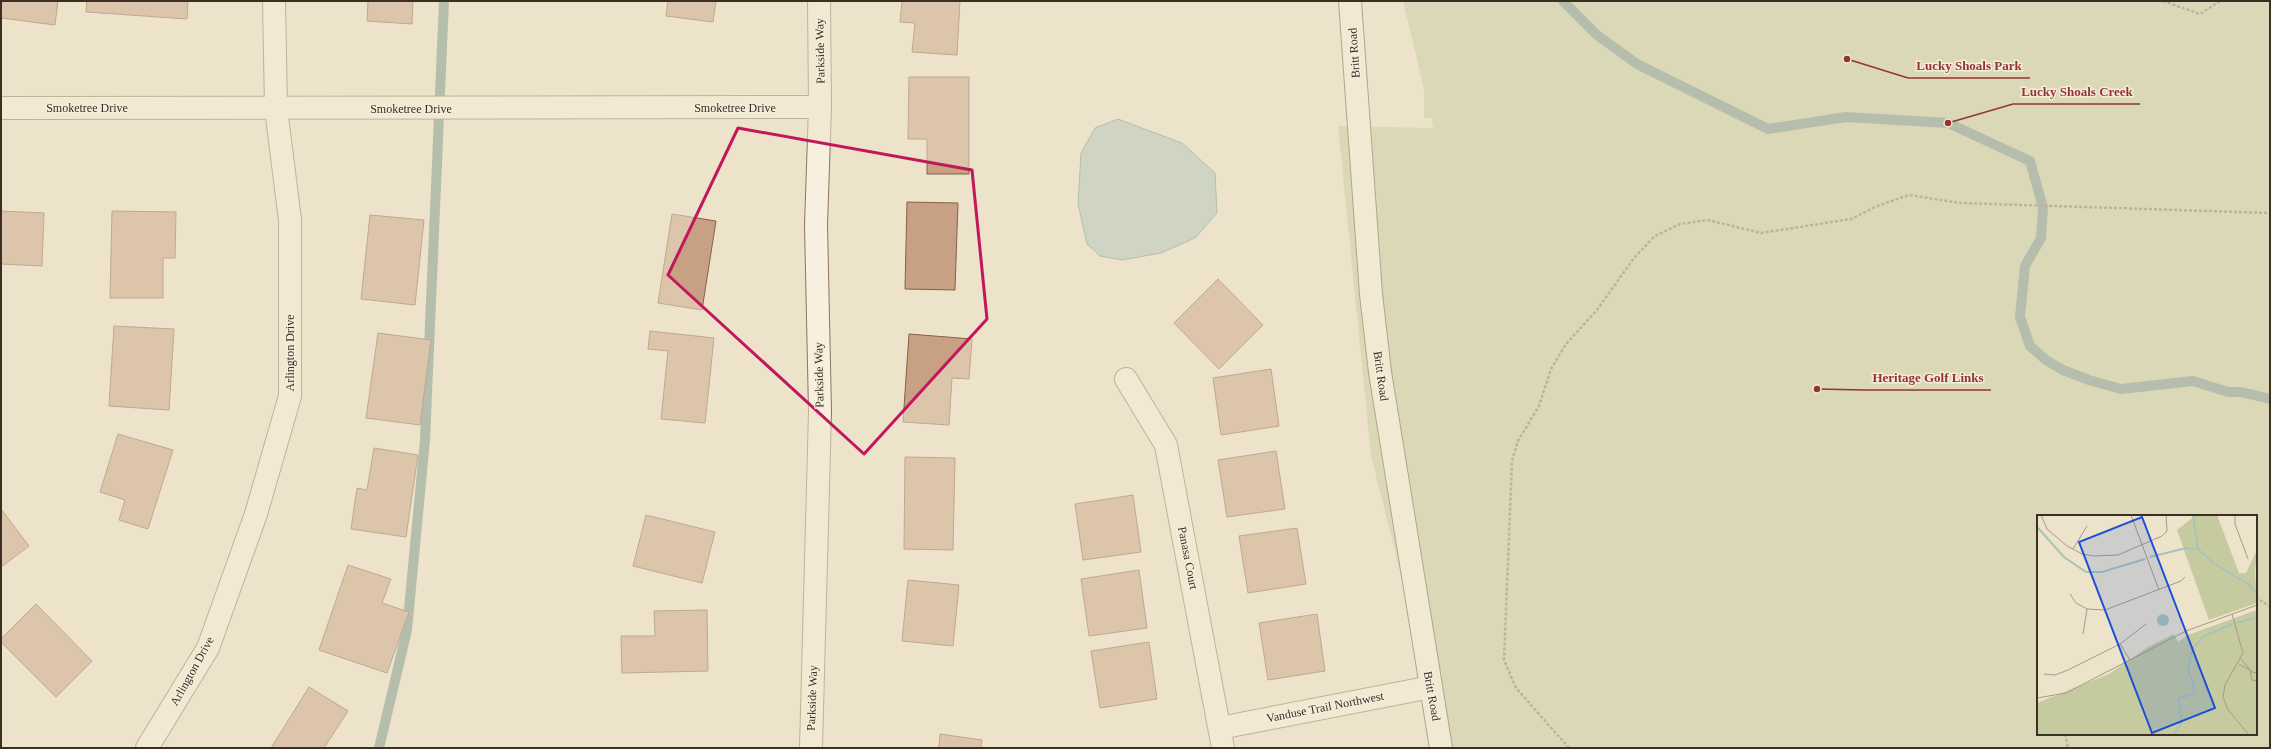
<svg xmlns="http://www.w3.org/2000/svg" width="2271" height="749" font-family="Georgia,serif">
  <rect width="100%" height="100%" fill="#ede3cb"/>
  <path fill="#c6cb9f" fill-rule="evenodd" d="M1403 1H2270V748H1444L1371 456 1338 126 1433 128 1431 118H1424V89ZM2038 516H2256V734H2038Z"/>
  <path fill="#abc2bb" stroke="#729089" d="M1118 119 1182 143 1215 173 1217 213 1195 238 1161 253 1122 260 1100 256 1087 244 1078 204 1081 153 1095 128Z"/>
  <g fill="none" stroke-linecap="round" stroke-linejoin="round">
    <path stroke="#729089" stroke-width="10" d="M1563 1 1597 35 1637 64 1768 129 1846 117 1948 123 2030 161 2043 207 2041 238 2025 266 2020 317 2030 346 2046 360 2063 370 2089 380 2121 389 2193 381 2228 392H2241L2270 399
      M379 748 407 630 425 440 444 1"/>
  </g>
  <path fill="#c8a083" stroke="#876047" d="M1 1H58L55 25 1 18Z
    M87 1H188L187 19 86 12Z
    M368 1H413L412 24 367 21Z
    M668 1H716L713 22 666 16Z
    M902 1H960L957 55 912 52 915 23 900 22Z
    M909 77H969V174H927V139H908Z
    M907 202 958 203 955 290 905 289Z
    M1 211 44 213 42 266 1 264Z
    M112 211 176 212 175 258H163V298H110Z
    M672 214 716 221 702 310 658 303Z
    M370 215 424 220 415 305 361 299Z
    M1218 279 1263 325 1219 369 1174 323Z
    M114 326 174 329 169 410 109 406Z
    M650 331 714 338 705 423 661 419 668 351 648 349Z
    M378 333 431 340 420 425 366 418Z
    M909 334 972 339 969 379 952 378 949 425 903 422Z
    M1271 369 1279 426 1221 435 1213 378Z
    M118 434 173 450 148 529 119 520 125 500 100 492Z
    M374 448 418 455 406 537 351 529 357 488 367 490Z
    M1276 451 1285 509 1227 517 1218 460Z
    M905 457 955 458 953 550 904 549Z
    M1133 495 1141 552 1083 560 1075 504Z
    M1 509 29 546 1 567Z
    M646 515 715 532 702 583 633 566Z
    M1297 528 1306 584 1248 593 1239 536Z
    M348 565 391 579 382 603 409 612 387 673 319 650Z
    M1139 570 1147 628 1089 636 1081 579Z
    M908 580 959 585 953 646 902 641Z
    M36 604 92 661 56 697 1 642V639Z
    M707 610 708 671 622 673 621 636H655L654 611Z
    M1317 614 1325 671 1268 680 1259 623Z
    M1149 642 1157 699 1100 708 1091 651Z
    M309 687 348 711 324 748H271Z
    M940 734 982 740 981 748H939Z"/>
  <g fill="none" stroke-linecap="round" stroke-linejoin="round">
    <defs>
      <path id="street" d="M1 108 820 107
        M1126 379 1166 445 1223 748
        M1220 728 1431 687
        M147 748 208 648 256 514 290 396V220L276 109 274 1
        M811 748 820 411 816 225 820 107 819 1"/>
      <path id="secondary" d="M1350 1 1371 294 1380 372 1441 748"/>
    </defs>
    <use href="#street" stroke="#897660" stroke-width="24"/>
    <use href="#secondary" stroke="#6b5743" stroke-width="24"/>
    <path stroke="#897660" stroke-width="2.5" stroke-dasharray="3 2" stroke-linecap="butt" d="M2163 1 2200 14 2220 1
      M2256 597 2270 607
      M2065 734 2068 748
      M1569 748 1516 688 1504 660 1512 461 1518 441 1539 406 1551 369 1566 344 1597 310 1634 258 1655 236 1680 224 1708 220 1761 233 1851 219 1877 206 1909 195 1961 203 2270 213"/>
    <use href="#street" stroke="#f8f0de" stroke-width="22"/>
    <use href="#secondary" stroke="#f8f0de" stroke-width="22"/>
  </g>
  <path d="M0 0H2271V749H0ZM738 128 972 170 987 319 864 454 668 275Z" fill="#ede3cb" fill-opacity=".55" fill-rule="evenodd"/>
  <path fill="none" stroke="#c2185b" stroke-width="3" stroke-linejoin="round" d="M738 128 972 170 987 319 864 454 668 275Z"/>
  <g text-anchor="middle" stroke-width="3" stroke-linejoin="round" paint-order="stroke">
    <g font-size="12" fill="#3b2e22" stroke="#f4edda">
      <text transform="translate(820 51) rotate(-91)" y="4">Parkside Way</text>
      <text transform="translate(1354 53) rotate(-94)" y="4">Britt Road</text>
      <text x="87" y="112">Smoketree Drive</text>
      <text x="735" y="112">Smoketree Drive</text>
      <text x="411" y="113">Smoketree Drive</text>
      <text transform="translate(290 353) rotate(-90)" y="4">Arlington Drive</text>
      <text transform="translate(819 375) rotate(-91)" y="4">Parkside Way</text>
      <text transform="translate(1381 376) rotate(82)" y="4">Britt Road</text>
      <text transform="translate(1188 558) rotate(79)" y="4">Panasa Court</text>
      <text transform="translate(192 671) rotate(-61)" y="4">Arlington Drive</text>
      <text transform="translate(1432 696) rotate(80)" y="4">Britt Road</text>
      <text transform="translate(812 698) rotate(-88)" y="4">Parkside Way</text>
      <text transform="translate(1325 707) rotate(-11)" y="4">Vanduse Trail Northwest</text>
    </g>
  </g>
  <g transform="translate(2037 515)">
    <rect width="220" height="220" fill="#ede3cb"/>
    <path d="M159 0H180L202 58H209L220 35 218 58 220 88 172 105 140 15ZM220 95V220H0V188L72 159 111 132 137 119 141 127 151 120Z" fill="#c6cb9f"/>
    <path d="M120 105a6 6 0 1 1 12 0a6 6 0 1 1-12 0Z" fill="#abc2bb"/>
    <path fill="none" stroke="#abc2bb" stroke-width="2" d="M156 0 161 34 176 48 211 69 220 79M0 12 27 42 49 57H65L108 44M113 42 149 33 161 34M199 108 220 102M137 220 145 207 141 184 157 178V170L151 155 155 134 167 121 196 109"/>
    <path fill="none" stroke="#a69b87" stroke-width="1" d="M4 0 10 14 30 31 45 39 57 41 81 40 125 21 130 16 129 0M94 0 122 75M198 0V9L211 44M36 34 50 11M33 79 39 88 50 94 68 95 144 66 148 62M195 99 206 138 188 170 186 182 191 195 212 220M46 119 50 94M83 129 93 145M204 144 215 157 220 158M202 149 213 155 215 165 220 166M7 159 18 160 31 155 83 129 109 109M0 183 29 178 149 116 220 90"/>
    <path fill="#1d4ed8" fill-opacity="0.15" stroke="#1d4ed8" stroke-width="2" d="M105 2 178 193 115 218 42 27Z"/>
    <rect width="220" height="220" fill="none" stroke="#3b2e22" stroke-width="2"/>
  </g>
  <path fill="none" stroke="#953334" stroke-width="1.5" d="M1847 59L1908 78H2030M1948 123L2013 104H2140M1817 389L1864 390H1991"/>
  <g fill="#953334" stroke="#f4edda" stroke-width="1.5">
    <circle cx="1847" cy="59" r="4"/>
    <circle cx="1948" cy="123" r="4"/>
    <circle cx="1817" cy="389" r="4"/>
  </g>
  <g font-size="13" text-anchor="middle" font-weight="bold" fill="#953334" stroke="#f4edda" stroke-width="3" stroke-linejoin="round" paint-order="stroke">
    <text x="1969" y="70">Lucky Shoals Park</text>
    <text x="2077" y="96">Lucky Shoals Creek</text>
    <text x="1928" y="382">Heritage Golf Links</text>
  </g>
  <rect width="2271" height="749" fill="none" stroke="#3b2e22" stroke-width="4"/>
</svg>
